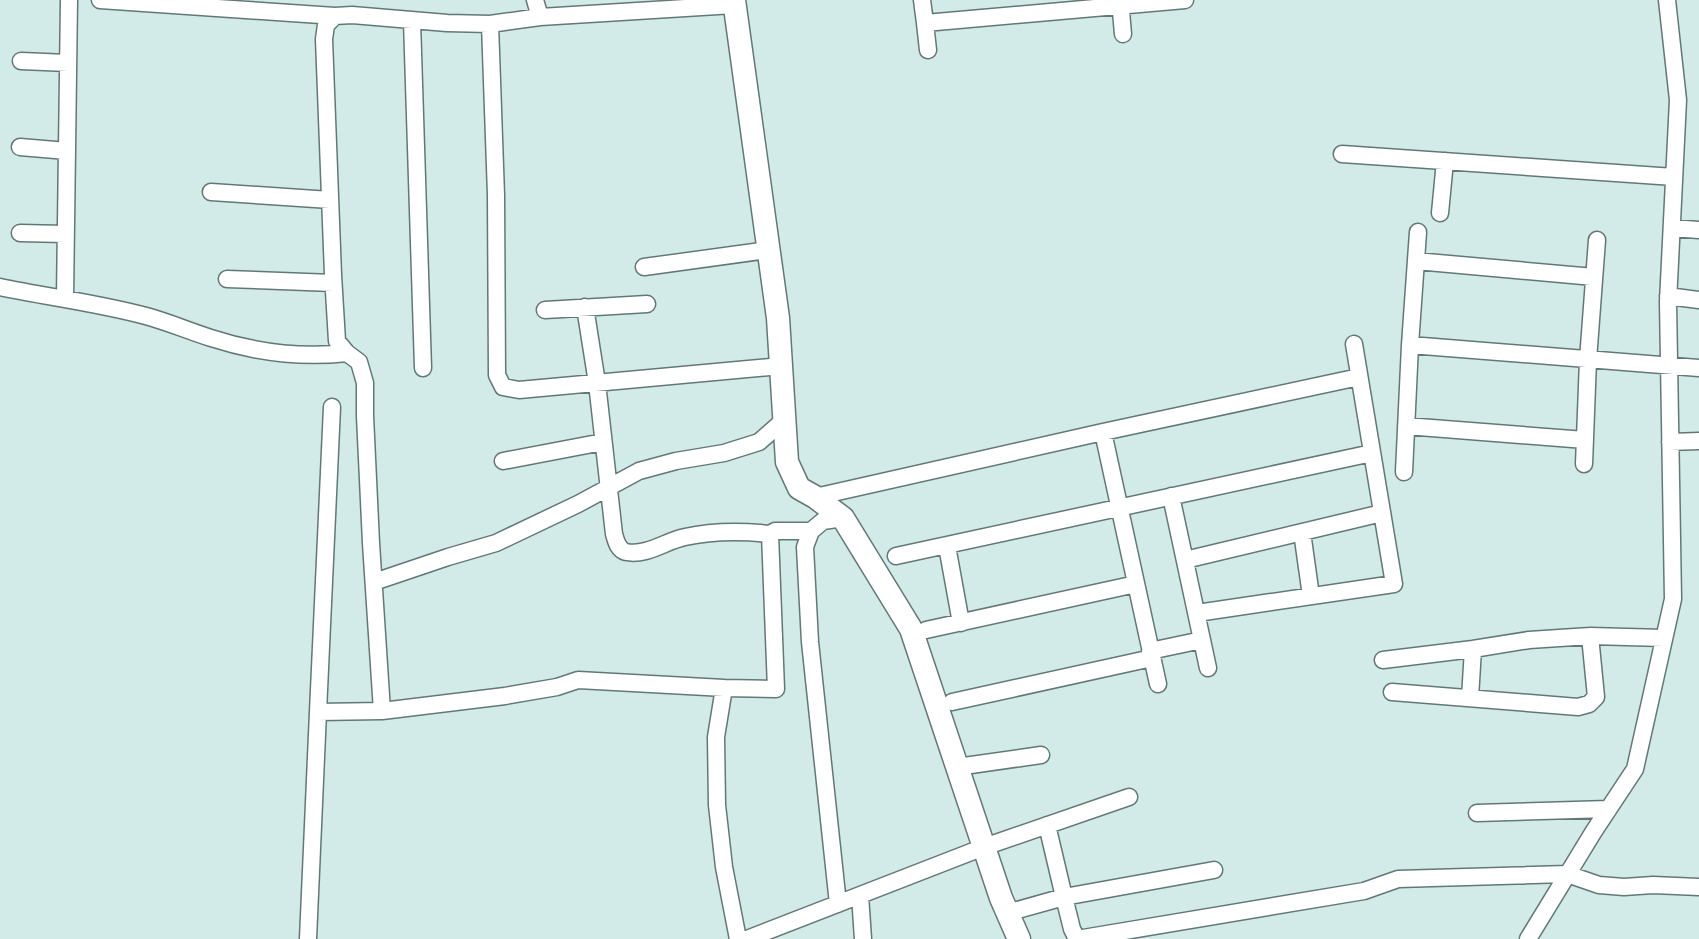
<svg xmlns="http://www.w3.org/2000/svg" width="1699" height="939" font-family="'Space Grotesk',sans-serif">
  <rect width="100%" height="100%" fill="#d2ebe8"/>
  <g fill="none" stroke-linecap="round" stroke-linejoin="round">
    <defs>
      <path id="street" d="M100 0 335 16
        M535 0 540 17
        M922 0 925 23 1185 0
        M1120 0 1123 34
        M412 21 423 368
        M925 23 928 50
        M490 24 496 195 497 375 503 387 519 390 781 366
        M21 61 68 63
        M20 147 67 151
        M1342 154 1674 177
        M211 192 330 200
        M1440 213 1445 161
        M1672 228 1699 230
        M20 233 65 234
        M1416 261 1594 277
        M644 267 768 250
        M227 279 333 283
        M0 287C48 297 98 303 146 316 168 322 189 331 211 338 254 352 302 358 347 353
        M1668 296 1699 300
        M65 298 69 0
        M585 307 597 383 614 534C616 541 618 550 626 552 648 556 665 541 685 537 712 531 742 531 770 534
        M545 310 647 304
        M1410 345 1699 368
        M1406 426 1585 440
        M1103 432 1158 684
        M1670 442 1699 441
        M503 461 603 442
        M1584 464 1588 360 1597 240
        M1404 472 1410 345 1418 232
        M1171 496 1208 668
        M815 497 1103 432 1359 377
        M1302 532 1311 596
        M947 546 961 623
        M896 556 1372 453
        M1185 560 1382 513
        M374 582 448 557 496 543 578 504 639 471 676 461 724 453 759 442 784 420
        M1197 613 1394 584 1354 344
        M926 630 1136 584
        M1150 651 1202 640
        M1383 660 1473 649 1529 640 1590 636 1664 638
        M724 688 776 689 770 534 775 531H811
        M1392 692 1578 707 1589 704 1596 697 1590 636
        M1470 698 1473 649
        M952 702 1152 658
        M382 711 371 543 365 416V383L359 362 347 353 337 341 333 275 324 39 326 25 335 16 352 15 447 23 490 24 540 17 734 5
        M318 712 332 407
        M957 767 1041 755
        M1477 813 1608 809
        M1047 825 1064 897 1214 870
        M860 895 863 939
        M838 904 810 642 805 547 811 531 823 521 843 518
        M1007 913 1064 897 1072 929 1077 939 1364 891 1398 879 1567 874 1599 885 1624 887 1653 885 1699 887
        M308 939 318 712 382 711 505 696 557 687 578 680 724 688 716 737 717 805 724 867 738 939
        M747 939 984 847 1129 797
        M1528 939 1594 831 1635 769 1673 599 1668 302 1678 100 1667 0"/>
      <path id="secondary" d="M734 0 778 318 787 462 799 488 815 497 843 518 911 629 1001 898 1019 939"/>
    </defs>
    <use href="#street" stroke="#627876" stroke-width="19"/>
    <use href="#secondary" stroke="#627876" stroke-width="25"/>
    <use href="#street" stroke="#fff" stroke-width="16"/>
    <use href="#secondary" stroke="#fff" stroke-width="22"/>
  </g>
</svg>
